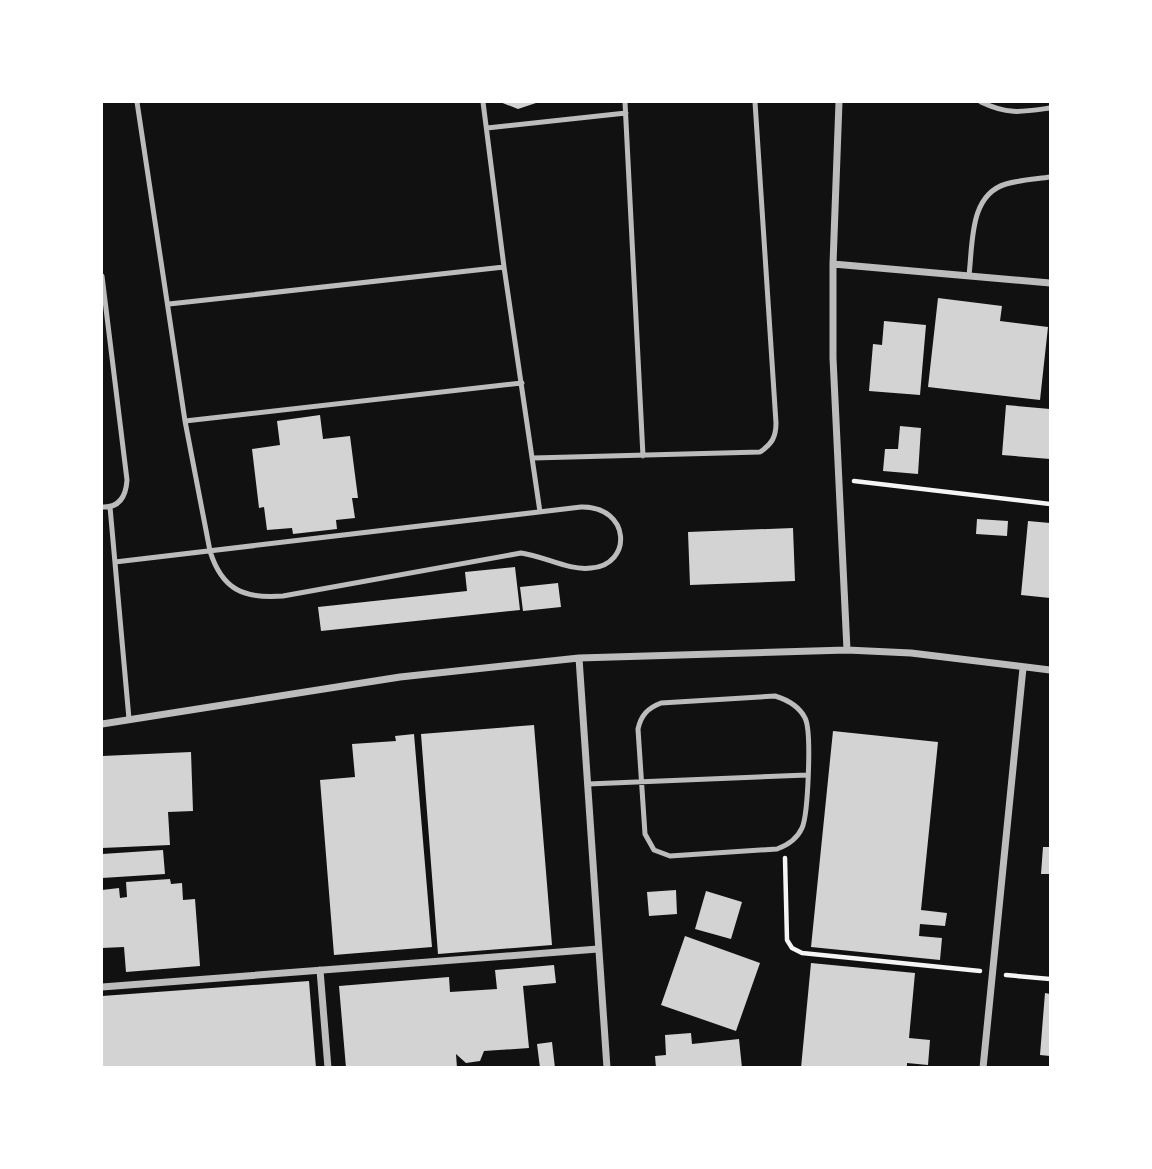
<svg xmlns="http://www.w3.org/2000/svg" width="1152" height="1169" font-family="'Golos Text',sans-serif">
  <rect width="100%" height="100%" fill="#111"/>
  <path fill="#d3d3d3" d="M500 102H539L518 109Z
    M938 298 1002 306 1000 321 1048 327 1040 400 928 387Z
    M884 321 926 325 920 395 869 391 873 344 882 345Z
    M1006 405 1050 409V459L1002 455Z
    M320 415 323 439 350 436 358 498H352L355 518 336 520 337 529 293 534 292 528 267 530 264 507 259 508 252 449 280 445 277 421Z
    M900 426 921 428 918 474 883 471 885 449H898Z
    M977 519 1008 521 1007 536 976 534Z
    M1028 521 1050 523V598L1021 595Z
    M793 528 795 581 690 585 688 532Z
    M515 567 520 610 321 631 318 607 467 591 465 572Z
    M558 583 561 607 523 611 520 587Z
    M534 725 552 945 438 954 421 734Z
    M833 731 938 742 921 910 947 913 945 926 920 924 919 936 942 938 940 960 811 947Z
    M414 734 432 947 334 955 320 780 355 777 352 744 396 741 395 736Z
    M191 752 193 811 168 812 170 845 102 848V756Z
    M1043 847H1050V874H1041Z
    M163 850 165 874 102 878V854Z
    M170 879 171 884 182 883 183 900 195 899 200 966 126 972 124 947 102 948V890L119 888 120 898 127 897 126 882Z
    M676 890 677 914 649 916 647 892Z
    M706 891 742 902 731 939 695 929Z
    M685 936 760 963 736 1031 661 1005Z
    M811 963 915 973 909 1038 930 1040 928 1065 907 1063V1068H801Z
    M554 965 556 983 523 986 529 1048 484 1051 480 1061 466 1063 456 1054 457 1068H346L339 986 449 977 450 992 497 989 495 970Z
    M309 981 316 1068H102V996Z
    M1045 993 1050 994V1056L1040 1055Z
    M691 1033 692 1044 739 1039 742 1068H656L655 1056 666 1055 665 1035Z
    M552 1042 555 1068H540L537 1044Z"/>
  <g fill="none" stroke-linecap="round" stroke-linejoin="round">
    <path stroke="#f5f5f5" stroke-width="4.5" d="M854 481 1050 504
      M785 858 787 940 792 948 802 953 980 971
      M1006 975 1050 979"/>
    <path stroke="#bcbcbc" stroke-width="5" d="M483 102 504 267 540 512
      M625 102 643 456
      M981 102C1008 115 1022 112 1050 108
      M487 128 626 113
      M969 275C973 243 969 195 1006 184 1020 180 1036 179 1050 177
      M102 276 127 480C126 496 120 508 102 507
      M169 304 504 267
      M185 421 522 383
      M533 458 760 452C772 444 776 437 776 423L755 102
      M110 507 129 719
      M115 562 581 507C631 506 633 565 591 568 569 571 544 556 521 553L283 596C244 599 222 590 210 551L185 421 137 102
      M775 696C788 700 799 706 805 718 812 731 808 815 802 828 797 839 788 845 777 849L670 856 654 850 645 834 638 729C641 715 648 708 661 703Z
      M588 784 807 775"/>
    <path stroke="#bcbcbc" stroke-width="7" d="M839 102 833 264V358L847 650
      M833 264 1050 283
      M579 658 607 1068
      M102 724 400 677 579 658 847 650 911 653 1050 670
      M320 970 328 1068
      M102 987 598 949
      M983 1068 1023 668"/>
  </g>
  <rect width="1152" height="1169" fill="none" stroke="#ffffff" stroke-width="206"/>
</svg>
